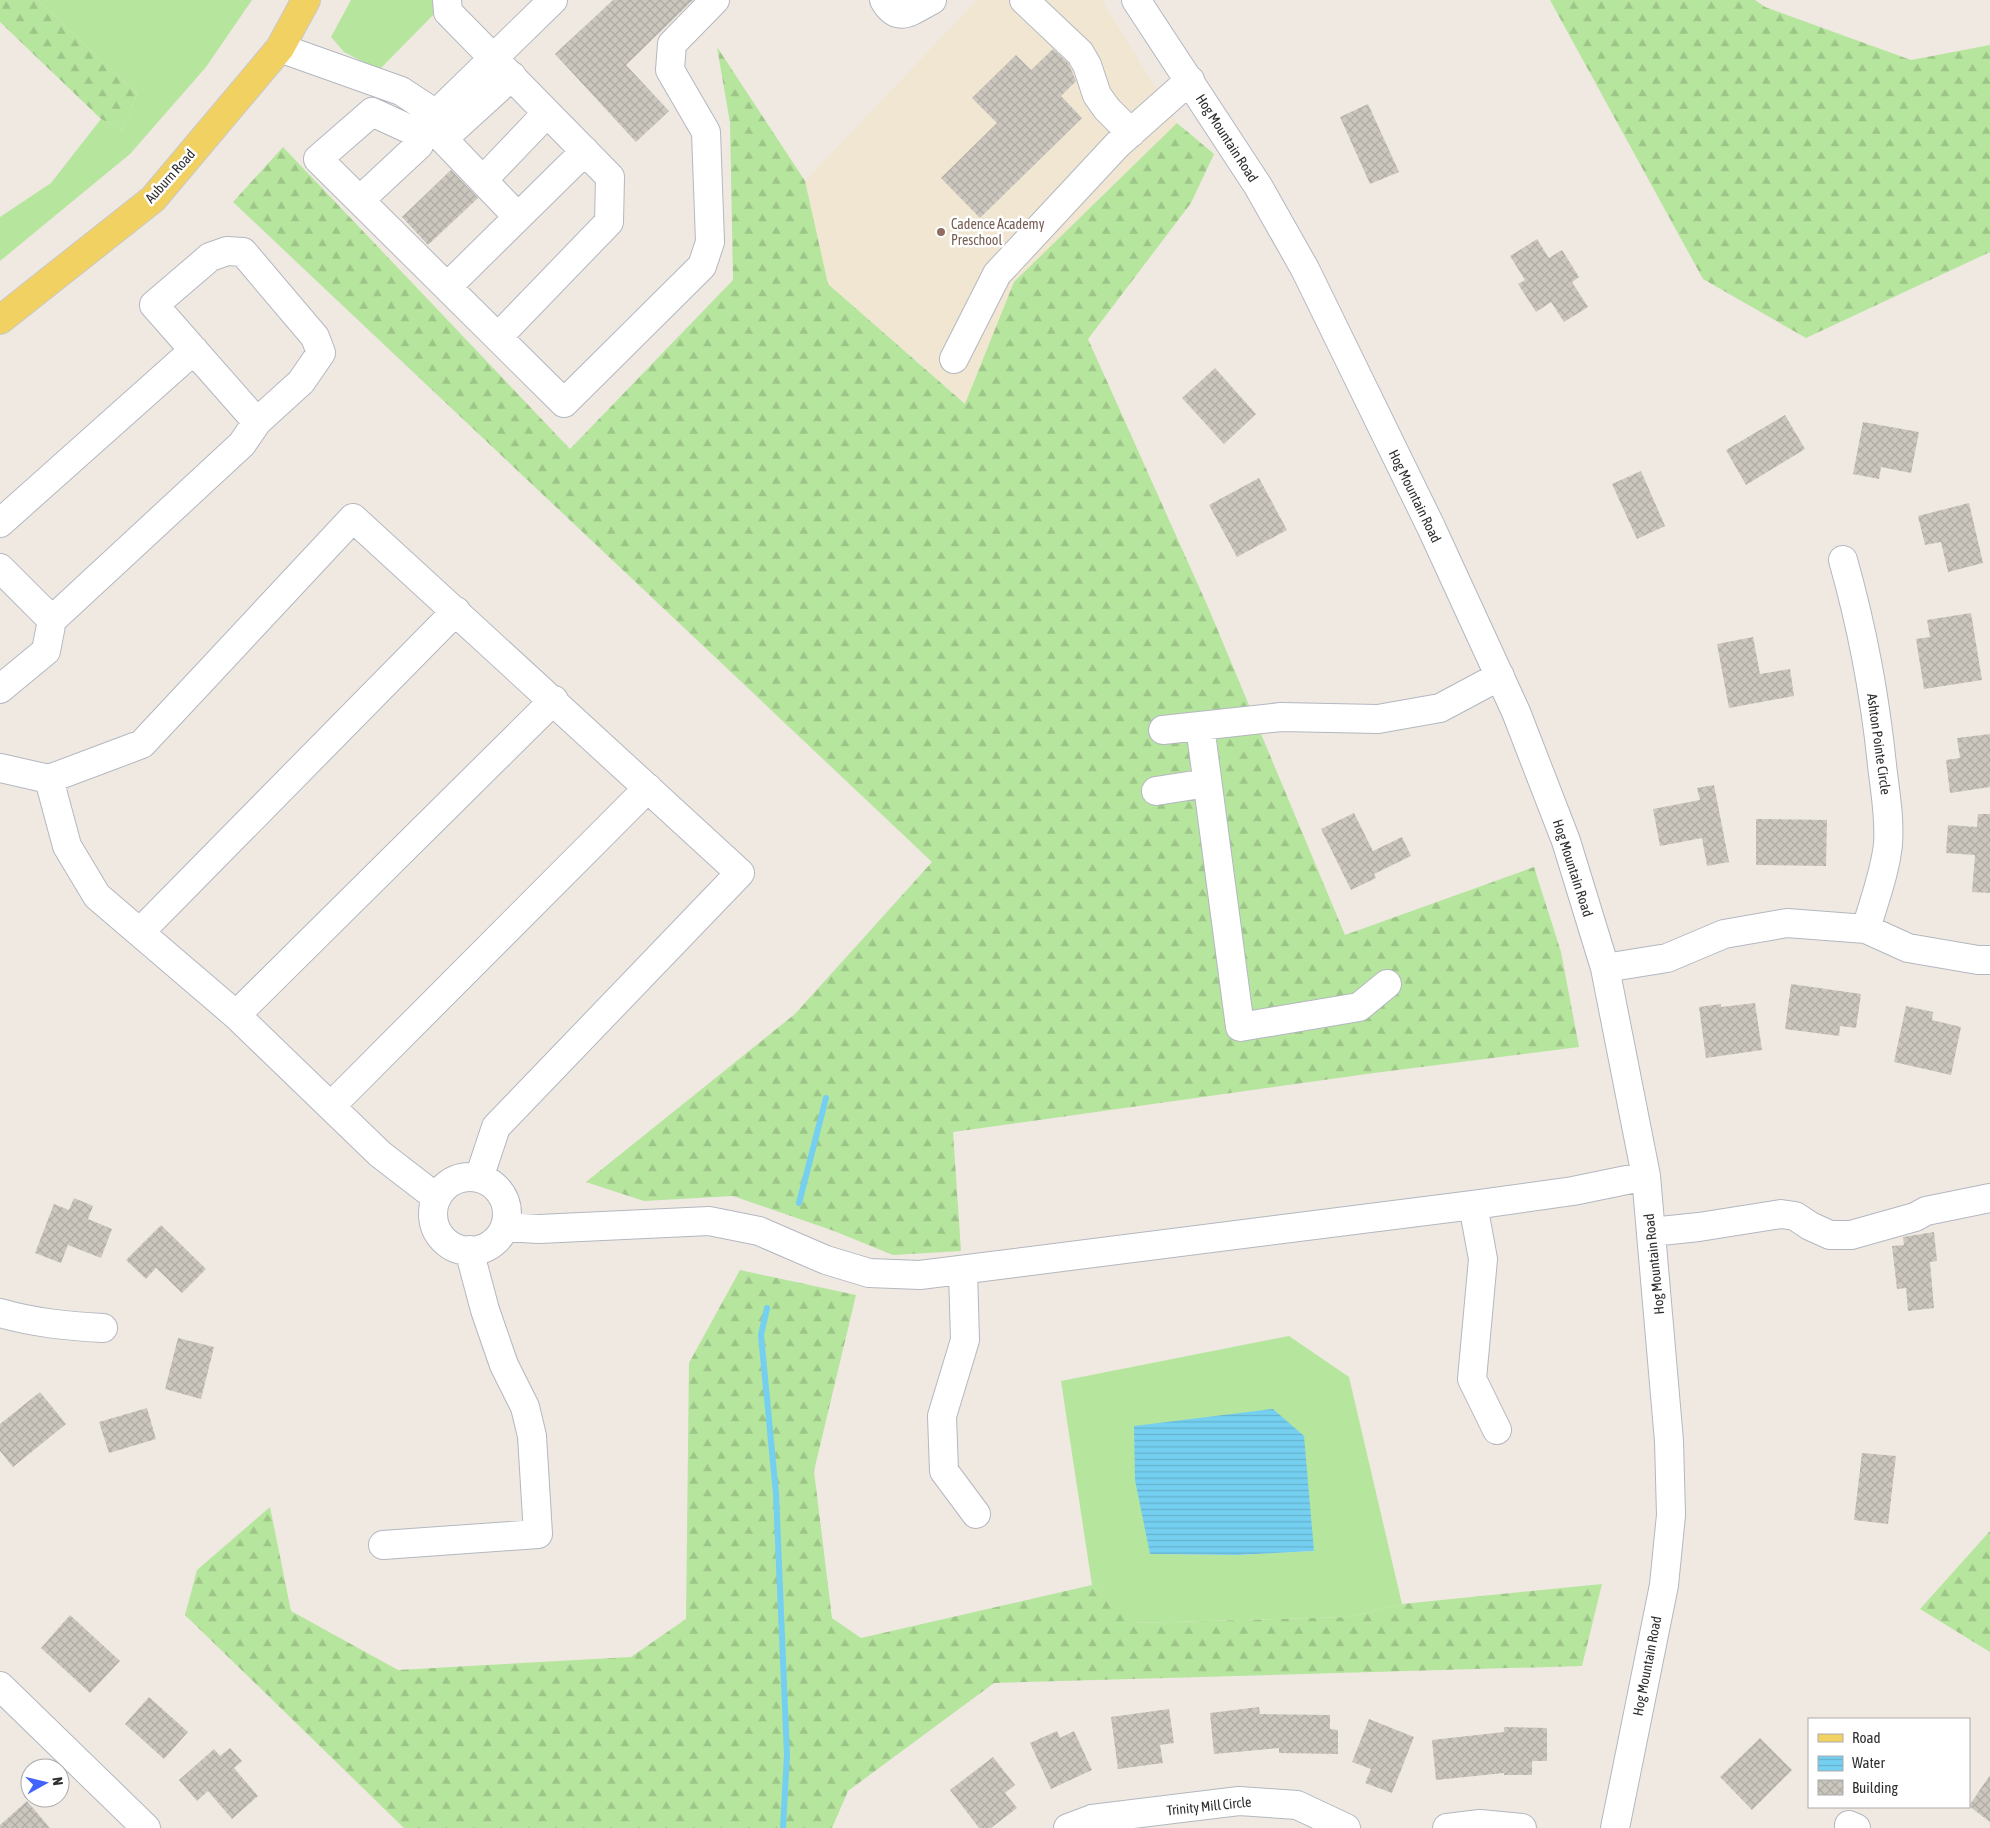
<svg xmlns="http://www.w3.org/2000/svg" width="1990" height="1828" font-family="'Asap Condensed',sans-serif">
  <defs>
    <pattern id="forest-firs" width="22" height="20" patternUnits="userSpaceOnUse" patternTransform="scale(1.25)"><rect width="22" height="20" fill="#b6e59e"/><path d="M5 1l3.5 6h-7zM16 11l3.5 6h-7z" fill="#9dc588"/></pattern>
    <pattern id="water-rules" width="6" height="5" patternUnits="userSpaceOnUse" patternTransform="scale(1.25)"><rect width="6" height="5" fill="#75cff0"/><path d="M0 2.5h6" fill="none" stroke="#66b2ce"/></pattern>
    <pattern id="building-cross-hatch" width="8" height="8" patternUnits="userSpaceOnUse" patternTransform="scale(1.25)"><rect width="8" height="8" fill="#cbc7bf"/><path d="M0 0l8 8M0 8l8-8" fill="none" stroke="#afaba4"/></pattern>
  </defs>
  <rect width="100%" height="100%" fill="#efe9e1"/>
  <path fill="#f0e6d1" d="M977 0H1102L1177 123 1014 282 966 404 828 284 805 181Z"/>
  <path fill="#b6e59e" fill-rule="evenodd" d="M38 0H252L206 67 130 154 0 261V217L51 183 101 119 122 130 137 94Z
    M351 0H437L436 12 379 70 344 52 331 37Z
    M1289 1336 1349 1377 1402 1604 1350 1617 1130 1623 1092 1585 1061 1381ZM1273 1409 1314 1551 1237 1555 1151 1554 1213 1417Z"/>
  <path fill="url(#forest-firs)" d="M0 0H38L137 94 122 130 101 119 0 22Z
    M1550 0H1755L1765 7 1911 60 1990 45V252L1806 338 1703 279Z
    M717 47 805 181 828 284 965 404 1014 282 1177 123 1214 154 1191 203 1088 339 1208 607 1345 935 1534 867 1561 952 1579 1047 1374 1073 953 1132 961 1251 893 1255 834 1231 733 1196 644 1201 586 1182 795 1014 932 862 233 202 283 147 570 449 733 280 730 123Z
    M740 1270 856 1295 814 1471 832 1618 861 1638 1092 1585 1131 1623 1350 1617 1402 1604 1602 1584 1582 1666 994 1683 848 1791 832 1828H404L185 1615 197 1570 270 1507 291 1611 398 1670 631 1657 686 1619 689 1363Z
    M1990 1531V1652L1920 1609Z"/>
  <path fill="url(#water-rules)" d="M1273 1409 1304 1436 1314 1551 1237 1555 1150 1554 1135 1480 1134 1426Z"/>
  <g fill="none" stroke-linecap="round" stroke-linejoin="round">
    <path stroke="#75cff0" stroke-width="6" d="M799 1203 826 1098
      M767 1308 761 1335 776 1494 787 1755 783 1828"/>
  </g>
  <path fill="url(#building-cross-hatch)" d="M613 0H693L626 65 669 111 636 142 555 54Z
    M1053 49 1068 63 1076 81 1061 96 1082 118 980 218 941 178 997 123 972 98 1016 55 1031 70Z
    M1368 104 1399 172 1370 184 1340 117Z
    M451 170 478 198 428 245 402 217Z
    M1537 239 1549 258 1562 250 1579 277 1572 282 1588 307 1564 322 1551 302 1536 312 1518 284 1525 280 1510 256Z
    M1215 368 1256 414 1224 444 1182 398Z
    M1785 415 1805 449 1746 485 1726 450Z
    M1863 422 1919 432 1911 473 1881 467 1879 479 1853 474Z
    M1641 471 1665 526 1637 539 1612 484Z
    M1259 478 1287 530 1237 557 1209 505Z
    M1969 503 1983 563 1948 572 1941 542 1925 545 1918 516Z
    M1971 613 1982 680 1924 689 1916 639 1930 637 1927 620Z
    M1753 637 1760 674 1790 669 1794 696 1729 708 1717 644Z
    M1990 734V787L1950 793 1946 760 1960 758 1957 738Z
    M1714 785 1729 862 1707 866 1702 838 1660 846 1653 809 1700 800 1697 788Z
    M1354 813 1373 851 1402 837 1411 856 1374 874 1376 878 1351 890 1321 829Z
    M1978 814H1990V893L1972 892 1975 855 1946 853 1948 825 1977 827Z
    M1756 819 1827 820 1826 866 1756 865Z
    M1791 984 1861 994 1856 1028 1840 1026 1839 1036 1785 1029Z
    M1755 1003 1762 1050 1706 1058 1699 1007 1721 1004V1007Z
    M1906 1006 1933 1012 1932 1020 1961 1027 1951 1075 1894 1062Z
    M74 1198 93 1206 88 1219 112 1229 101 1258 68 1245 61 1263 35 1253 54 1204 69 1210Z
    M161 1225 206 1269 182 1293 156 1268 146 1279 126 1260Z
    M1934 1232 1937 1261 1930 1262 1934 1308 1908 1311 1906 1288 1897 1289 1892 1246 1904 1245 1903 1237Z
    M178 1338 214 1347 201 1399 165 1389Z
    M40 1392 66 1424 13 1467 0 1451V1424Z
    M147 1408 156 1439 109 1453 99 1422Z
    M1862 1453 1896 1456 1888 1524 1854 1520Z
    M70 1615 120 1661 90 1693 41 1648Z
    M149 1697 188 1732 164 1759 125 1724Z
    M1259 1707 1260 1714 1330 1715V1729L1338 1730V1754L1279 1753V1748L1214 1754 1210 1713Z
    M1169 1709 1174 1743 1160 1745 1163 1763 1118 1769 1111 1717Z
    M1369 1719 1414 1737 1392 1793 1365 1783 1371 1769 1352 1762Z
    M1504 1727 1547 1728V1761H1532V1775H1504V1773L1436 1780 1432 1740 1504 1732Z
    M1057 1731 1060 1738 1074 1731 1092 1770 1051 1789 1030 1743Z
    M1760 1738 1792 1770 1752 1810 1720 1777Z
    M230 1748 242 1761 234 1768 258 1796 232 1819 208 1791 197 1801 179 1780 214 1749 220 1756Z
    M993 1757 1015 1785 1005 1793 1017 1808 991 1828H979L950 1790Z
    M1990 1775V1822L1969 1806Z
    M27 1801 50 1828H0V1825Z"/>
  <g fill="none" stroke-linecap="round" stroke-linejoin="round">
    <defs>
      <path id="minor" d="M447 0 448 12 610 177 609 222 498 337
        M884 0C898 25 912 10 932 0
        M1024 0 1080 53 1087 65 1097 95 1107 109 1131 133
        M1136 0 1258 186 1305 269 1431 527 1516 712 1566 841 1605 968 1646 1176 1669 1441 1671 1515 1664 1585 1615 1828
        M280 48 401 91 436 114 420 134 372 112 318 159 564 403 702 266 710 242 706 132 670 70 672 44 715 0
        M512 76 443 139 518 217
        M436 114 553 0
        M483 180 547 113
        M360 200 419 145 420 134
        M447 287 585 151
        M954 359 997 274 1118 144 1190 80
        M0 523 194 350
        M1843 560C1862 627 1875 696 1882 765 1885 792 1890 817 1888 844 1885 873 1874 901 1866 929
        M0 568 52 620
        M0 689 46 651 52 620 242 444 257 422 301 382 321 353 315 337 243 252 227 251 210 257 154 305 257 422
        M1200 726 1240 1027 1359 1007 1387 984
        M1163 730 1281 717 1378 719 1440 708 1500 676
        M0 768 49 779 67 846 97 896 236 1015 380 1154 437 1198
        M49 779 142 744 353 518 740 873 496 1127 479 1178
        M1156 791 1207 783
        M140 932 456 611
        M1605 968 1667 958 1724 934 1787 923 1866 929 1908 948 1978 960H1990
        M236 1015 554 700
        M331 1106 648 788
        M433 1214a37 37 0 1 1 74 0a37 37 0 1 1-74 0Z
        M1473 1205 1483 1259 1472 1379 1497 1430
        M505 1227 539 1229 709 1221 759 1231 826 1260 869 1273 920 1275 1473 1205 1573 1191 1646 1176
        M1651 1232 1699 1227 1781 1214 1795 1216 1810 1226 1830 1235H1851L1915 1217 1926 1211 1990 1198
        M963 1271 965 1340 942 1416 944 1471 976 1514
        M0 1313C34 1323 68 1326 103 1328
        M383 1545 538 1534 532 1436 525 1407 504 1365 485 1310 469 1250
        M0 1686 146 1828
        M1849 1825 1856 1828
        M1068 1828 1092 1819 1239 1801 1297 1805 1346 1828
        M1447 1828 1480 1824 1522 1828"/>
      <path id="major" d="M0 320 153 199 280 48 306 0"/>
    </defs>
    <use href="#minor" stroke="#b4b7c1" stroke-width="30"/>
    <use href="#major" stroke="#c9c9c9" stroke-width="30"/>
    <use href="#minor" stroke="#fff" stroke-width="28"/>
    <use href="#major" stroke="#f2d163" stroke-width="28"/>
  </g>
  <circle fill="#8d6e63" stroke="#fff" stroke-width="2" cx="941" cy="232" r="5"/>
  <g text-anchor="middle" stroke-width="5" stroke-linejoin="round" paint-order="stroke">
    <g font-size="14" fill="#2e2e2e" stroke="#fff">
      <text transform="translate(1227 138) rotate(57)" y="5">Hog Mountain Road</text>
      <text transform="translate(170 176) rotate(-48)" y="5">Auburn Road</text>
      <text transform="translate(1415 496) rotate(64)" y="5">Hog Mountain Road</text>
      <text transform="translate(1879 744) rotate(82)" y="5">Ashton Pointe Circle</text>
      <text transform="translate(1573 868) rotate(72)" y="5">Hog Mountain Road</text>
      <text transform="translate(1654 1264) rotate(-96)" y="5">Hog Mountain Road</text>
      <text transform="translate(1647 1666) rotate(-79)" y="5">Hog Mountain Road</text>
      <text transform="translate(1209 1806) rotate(-6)" y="5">Trinity Mill Circle</text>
    </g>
    <g font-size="14" fill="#785e54" stroke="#fff" text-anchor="start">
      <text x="951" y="229">Cadence Academy<tspan x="951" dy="16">Preschool</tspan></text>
    </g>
  </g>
  <rect x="1808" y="1718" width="162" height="90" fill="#ffffff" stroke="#ababab"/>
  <rect x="1818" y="1734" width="25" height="8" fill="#f2d163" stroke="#ababab"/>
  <text x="1852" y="1743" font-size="15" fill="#2e2e2e">Road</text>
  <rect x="1818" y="1756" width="25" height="15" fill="url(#water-rules)" stroke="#ababab"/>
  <text x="1852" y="1768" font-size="15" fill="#2e2e2e">Water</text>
  <rect x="1818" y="1780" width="25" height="15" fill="url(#building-cross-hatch)" stroke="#ababab"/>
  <text x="1852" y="1793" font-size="15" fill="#2e2e2e">Building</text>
  <g transform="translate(45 1783) rotate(82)"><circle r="24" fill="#ffffff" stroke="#ababab"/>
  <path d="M0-4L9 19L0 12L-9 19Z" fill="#4264fb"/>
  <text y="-8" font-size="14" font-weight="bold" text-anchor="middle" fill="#2e2e2e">N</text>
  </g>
</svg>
